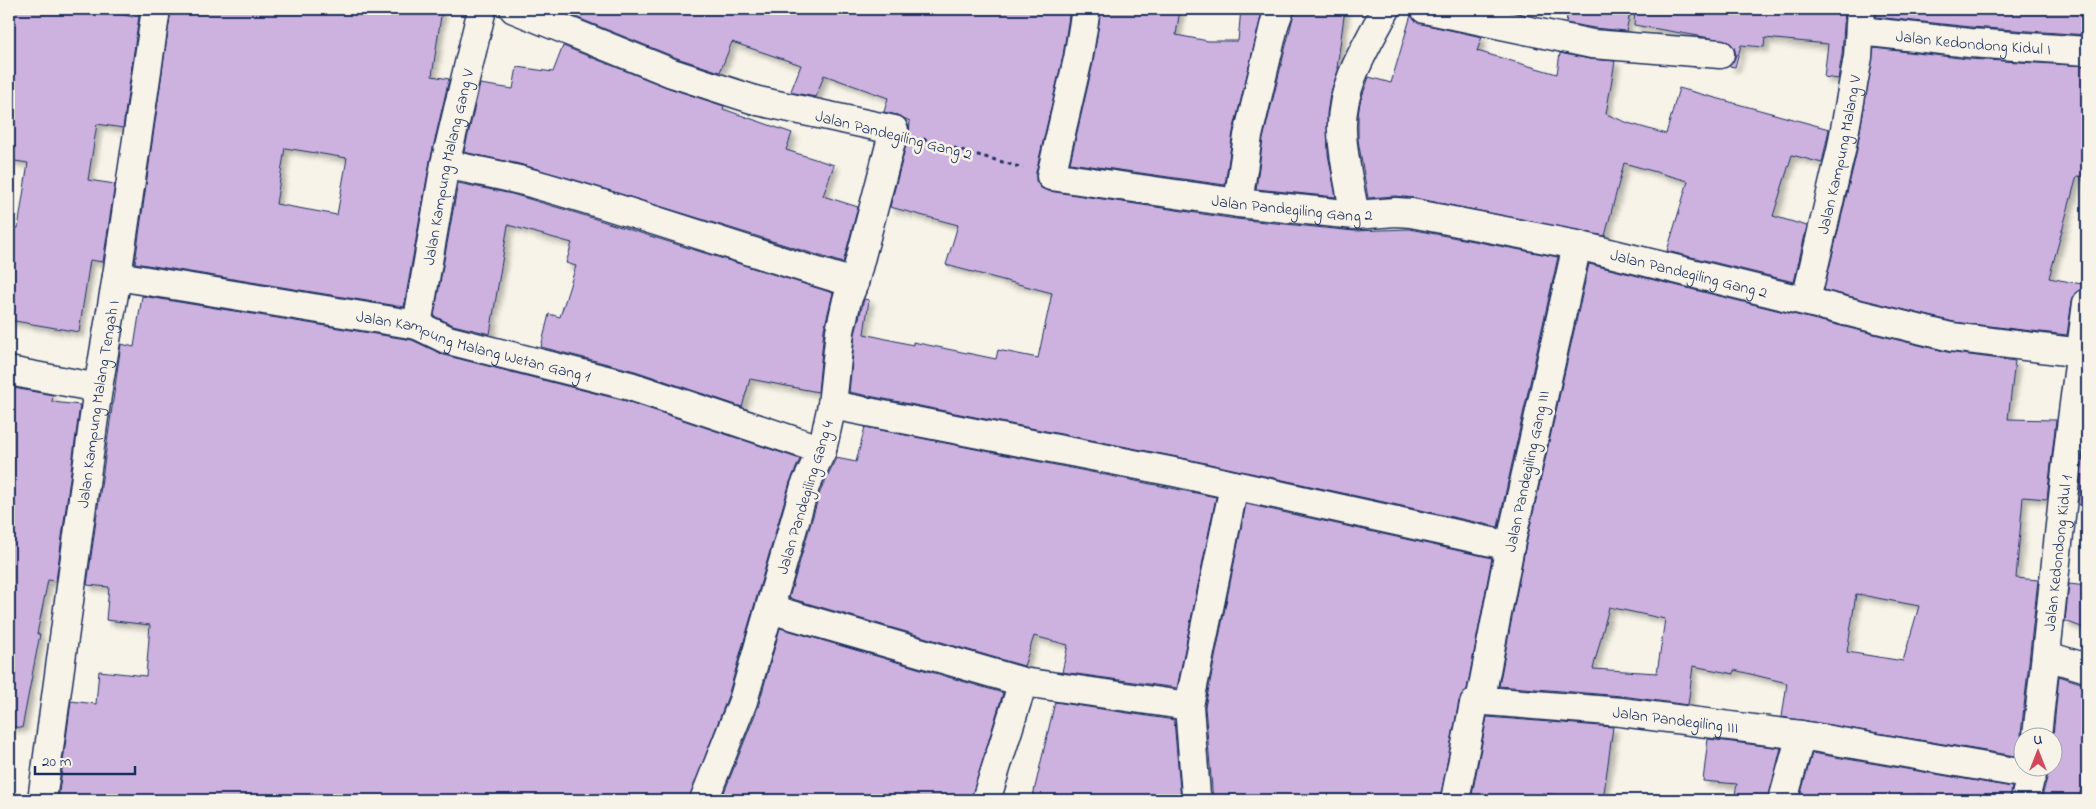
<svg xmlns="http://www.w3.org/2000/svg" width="2096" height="809" font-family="'Indie Flower',sans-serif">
  <defs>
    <filter id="shadow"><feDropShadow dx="4.5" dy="4.5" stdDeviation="2.5" flood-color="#0004"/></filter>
  </defs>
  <rect width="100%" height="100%" fill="#f7f3e8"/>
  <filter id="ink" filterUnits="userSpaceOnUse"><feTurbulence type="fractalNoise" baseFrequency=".02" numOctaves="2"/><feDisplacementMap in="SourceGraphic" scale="10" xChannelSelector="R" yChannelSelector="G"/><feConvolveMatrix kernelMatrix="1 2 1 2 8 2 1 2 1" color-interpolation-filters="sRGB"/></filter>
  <g filter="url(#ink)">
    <path fill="#cdb2e0" stroke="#1b2f5e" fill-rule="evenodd" filter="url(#shadow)" d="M9 9H98L133 17V9H140L123 128 97 124 88 180 115 184 103 262 90 260 79 332 9 320V226L18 228 28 163 9 160Z
      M171 9H442L432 76 449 79 430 161 404 307 135 263ZM285 148 347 158 337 215 276 204Z
      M575 9H1070L1063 56 1036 172V181L1041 188 1049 191 1236 219 1354 231 1409 229 1558 257 1498 527 1182 458 849 392 855 334 864 299 869 300 864 334 913 345V342L996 359 998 350 1038 358 1052 293 946 265 958 225 890 207 909 134 910 121 897 115 884 112 888 98 824 75 816 97 794 93 791 91 801 65 732 42 720 72 677 58 573 16Z
      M1101 9H1180L1176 35 1208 41H1238L1241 9H1263L1233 132 1225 185 1070 163 1093 63Z
      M1295 9H1345L1337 68H1339L1330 94 1327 114 1328 154 1336 197 1256 189 1263 139Z
      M1568 9H1631L1626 31 1594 28 1566 23Z
      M1635 9H1845L1842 55 1838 79 1824 77 1828 44 1765 38 1764 47 1741 45 1735 67 1729 66 1733 62 1736 55 1734 47 1728 41 1634 25Z
      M1876 9H2087V35L1971 27 1876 17Z
      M1411 15 1415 21 1422 24 1482 37 1477 51 1557 74 1560 53 1589 59 1615 61 1606 114 1628 123 1666 134 1679 88 1829 129 1822 163 1792 155 1773 216 1807 226 1794 282 1667 251 1688 181 1624 163 1605 236 1414 198 1395 196 1368 198 1358 140V116L1360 102 1369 77 1391 83Z
      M563 46 666 87 724 106 723 109 792 133 786 150 834 165 823 196 858 207 843 263 582 182 519 164 464 152 480 84 513 89 517 67 553 72Z
      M1874 48 1968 59 2087 66V177L2077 176 2049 278 2087 285V288L2081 289 2075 293 2072 301 2067 335 1954 322 1824 290 1856 155Z
      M458 183 512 194 573 212 833 293 824 329 818 392 750 379 742 407 635 371 541 347 549 314 560 317 576 266 566 263 572 243 508 225 490 334 453 325 434 316Z
      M1589 264 1947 352 2015 361 2008 419 2056 420 2047 499 2023 497 2016 578 2038 580 2021 734 2024 754 2021 757 1782 717 1787 683 1734 670V674L1693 666 1688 705 1622 696 1499 686 1525 549ZM1856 594 1919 606 1903 661 1847 652ZM1609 607 1665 619 1657 673 1593 669Z
      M142 296 412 340 444 355 626 401 800 459 790 482 728 696 689 800H58L71 701 96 704 99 671 146 676 150 625 106 620 109 587 87 585 121 344 134 347Z
      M13 388 53 395 52 402 80 405 56 581 48 580 37 634H40L22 728 9 726V409Z
      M2087 424V507L2078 504Z
      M865 427 1216 497 1177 688 1062 672 1068 645 1034 636 1024 666 789 598 820 492 836 458 856 462Z
      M1246 504 1492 558 1467 689 1459 701 1440 800H1213L1205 707Z
      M2069 584 2087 586V629L2065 621Z
      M780 628 1003 693 971 800H721L758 707Z
      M2059 676 2087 685V771L2078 800H2041L2047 778 2048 766H2054L2053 736Z
      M1055 702 1174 720 1181 800H1032Z
      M1487 717 1613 727 1603 800 1542 793 1541 800H1471Z
      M1708 739 1781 748 1768 800H1734L1737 784 1703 781Z
      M1812 753 2012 787 2010 800H1961L1917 794 1916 800H1799Z"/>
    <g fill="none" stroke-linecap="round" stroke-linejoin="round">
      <defs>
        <g id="street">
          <path d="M514 9 672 73 758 101 894 130 854 283 847 300 840 331 832 405 822 450 805 486 743 701 704 800"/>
          <path id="s1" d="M1086 9 1078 59 1051 176 1238 203 1355 215 1396 212 1411 213 1577 245 1951 337 2082 353"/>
          <path d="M1425 9 1592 44 1720 54"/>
          <path id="s2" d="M1860 31 1970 43 2087 51"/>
          <path d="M445 164C476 171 508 176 538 185 644 215 748 252 854 283"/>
          <path d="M1238 203 1248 136 1275 22 1280 9"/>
          <path d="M1355 215C1350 188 1343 159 1342 131 1340 86 1366 47 1386 9"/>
          <path id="s3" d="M1577 245 1510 546 1481 697 1486 701 1621 712 1801 735 2032 775"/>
          <path id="s4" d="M117 276 417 325 448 340 630 386 822 450"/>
          <path id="s5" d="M1806 300 1841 151 1858 57 1861 9"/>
          <path id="s6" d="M417 325 445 164 482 9"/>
          <path d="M9 371 98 388"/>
          <path d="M832 405 1179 473 1510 546"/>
          <path d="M770 609 1023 682 1189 706"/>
          <path d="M2047 656 2087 668"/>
          <path id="s7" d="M2037 736 2069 443 2087 303"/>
          <path id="s8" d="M42 800 98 388 117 276 156 9"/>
          <path d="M986 800 1023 682"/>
          <path d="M1198 800 1196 795 1189 706 1234 486"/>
          <path d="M1455 800 1474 704 1481 697"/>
          <path d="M1783 800 1801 735"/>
          <path d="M2025 800 2033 766"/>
        </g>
      </defs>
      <use href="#street" stroke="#1b2f5e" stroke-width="31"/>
      <path stroke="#1b2f5e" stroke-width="3" stroke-dasharray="4 4" stroke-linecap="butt" d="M923 139 1023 168"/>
      <use href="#street" stroke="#f7f3e8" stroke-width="28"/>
    </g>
  </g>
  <g text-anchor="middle" stroke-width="5" stroke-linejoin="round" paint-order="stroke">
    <g font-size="16" fill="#1b2f5e" stroke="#f7f3e8">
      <text dy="6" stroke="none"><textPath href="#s2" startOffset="114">Jalan Kedondong Kidul I</textPath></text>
      <text transform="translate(894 134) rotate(14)" y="6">Jalan Pandegiling Gang 2</text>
      <text dy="6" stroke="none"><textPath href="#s5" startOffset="149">Jalan Kampung Malang V</textPath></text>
      <text dy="6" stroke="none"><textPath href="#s6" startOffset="161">Jalan Kampung Malang Gang V</textPath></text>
      <text dy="6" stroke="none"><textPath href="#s1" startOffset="414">Jalan Pandegiling Gang 2</textPath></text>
      <text dy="6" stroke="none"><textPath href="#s1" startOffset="818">Jalan Pandegiling Gang 2</textPath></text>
      <text dy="6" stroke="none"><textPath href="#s4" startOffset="364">Jalan Kampung Malang Wetan Gang 1</textPath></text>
      <text dy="6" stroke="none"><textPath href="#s8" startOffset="400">Jalan Kampung Malang Tengah I</textPath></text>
      <text transform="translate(1526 471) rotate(-78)" y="6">Jalan Pandegiling Gang III</text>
      <text transform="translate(804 497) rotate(-73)" y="6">Jalan Pandegiling Gang 4</text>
      <text dy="6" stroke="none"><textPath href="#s7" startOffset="184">Jalan Kedondong Kidul 1</textPath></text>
      <text dy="6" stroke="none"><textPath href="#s3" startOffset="659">Jalan Pandegiling III</textPath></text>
    </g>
  </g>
  <rect width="2096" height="809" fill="none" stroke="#f7f3e8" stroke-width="30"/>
  <rect x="15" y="15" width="2066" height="779" fill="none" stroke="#1b2f5e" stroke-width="2" filter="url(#ink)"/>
  <g transform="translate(2038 752)"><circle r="24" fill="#f7f3e8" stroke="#9fa5b1"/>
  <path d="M0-4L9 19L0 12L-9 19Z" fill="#d1495b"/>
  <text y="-8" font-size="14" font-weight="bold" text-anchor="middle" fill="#1b2f5e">U</text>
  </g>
  <path d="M35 766v8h100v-8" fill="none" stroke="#1b2f5e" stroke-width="2.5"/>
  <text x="42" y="766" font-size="15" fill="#1b2f5e" stroke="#f7f3e8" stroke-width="4" paint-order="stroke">20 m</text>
</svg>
